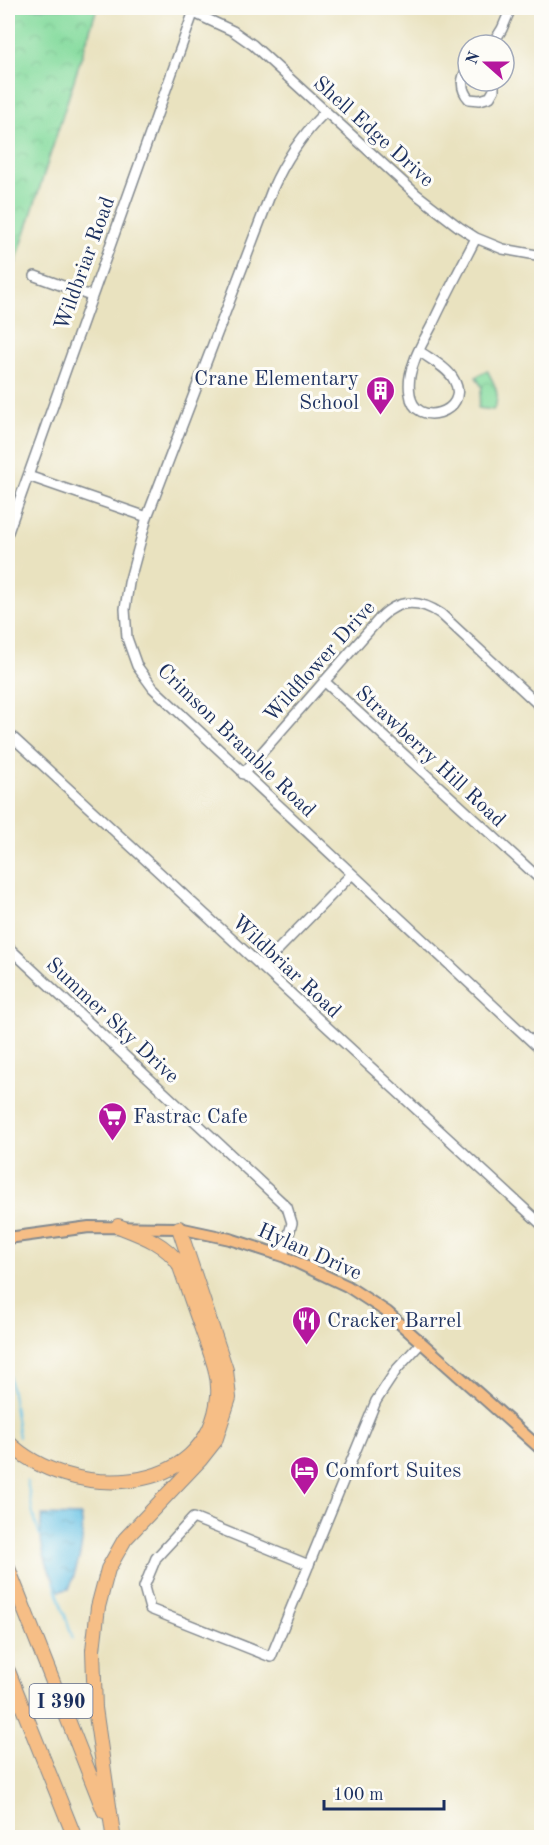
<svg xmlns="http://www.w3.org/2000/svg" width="549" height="1845" font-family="'Old Standard TT',serif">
  <defs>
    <pattern id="park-crowns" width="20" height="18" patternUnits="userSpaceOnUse" patternTransform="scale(1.5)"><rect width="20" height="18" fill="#85db9e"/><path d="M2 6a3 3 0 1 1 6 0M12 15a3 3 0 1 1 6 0" fill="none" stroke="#72bc8a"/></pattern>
    <pattern id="water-ripples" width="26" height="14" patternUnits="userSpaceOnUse" patternTransform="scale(1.5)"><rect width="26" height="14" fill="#67c2e5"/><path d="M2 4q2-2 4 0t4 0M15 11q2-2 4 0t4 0" fill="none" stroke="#549ebd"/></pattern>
  </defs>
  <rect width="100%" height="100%" fill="#fdfcf7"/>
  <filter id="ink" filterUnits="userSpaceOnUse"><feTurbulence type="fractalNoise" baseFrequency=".0167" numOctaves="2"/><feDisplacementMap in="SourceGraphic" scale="12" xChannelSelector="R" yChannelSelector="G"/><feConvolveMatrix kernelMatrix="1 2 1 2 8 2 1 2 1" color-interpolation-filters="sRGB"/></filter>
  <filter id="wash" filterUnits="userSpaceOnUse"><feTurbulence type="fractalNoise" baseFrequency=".008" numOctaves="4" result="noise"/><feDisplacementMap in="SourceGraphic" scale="24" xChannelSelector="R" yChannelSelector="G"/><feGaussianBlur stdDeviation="1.35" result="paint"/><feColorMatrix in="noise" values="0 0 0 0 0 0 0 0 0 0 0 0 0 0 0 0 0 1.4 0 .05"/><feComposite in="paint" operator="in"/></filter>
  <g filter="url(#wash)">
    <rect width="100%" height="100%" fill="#e9e2bf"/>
    <path fill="url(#park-crowns)" stroke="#50857e" stroke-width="1.5" d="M8 8H97L8 287Z
      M487 370C494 383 502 396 493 410L478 408 482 387 476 377Z"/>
    <path fill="url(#water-ripples)" stroke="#4178a2" stroke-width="1.5" d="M42 1515 81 1516C86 1540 78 1566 69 1589L59 1591C46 1566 37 1543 42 1515Z"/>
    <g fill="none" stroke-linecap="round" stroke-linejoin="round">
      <path stroke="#67c2e5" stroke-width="2" d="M8 1368 19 1437
        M27 1481 33 1514 40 1536
        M54 1582 73 1639"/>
    </g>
  </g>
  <g filter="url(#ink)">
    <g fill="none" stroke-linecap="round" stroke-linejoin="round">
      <defs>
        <path id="minor" d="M541 8H542
          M194 13 233 31 253 45 416 194 459 227 476 238 503 249 542 256
          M492 45 502 29 511 8
          M468 67C461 78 460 89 469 99L480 100 490 97 494 90V81
          M325 112C302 135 285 160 272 190L147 517 129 583 125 609 127 638 137 666 153 688 542 1051
          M35 276 91 296
          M419 351C430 359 448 368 454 380 472 412 414 430 410 394 408 383 410 372 414 362 418 349 426 337 432 325 446 295 461 267 476 238
          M28 476 147 517
          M8 532 195 8
          M324 681 542 881
          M8 733 542 1225
          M243 774 380 618C398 599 419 599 441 614L542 708
          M8 947 287 1207 292 1223 283 1256
          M261 967 352 874
          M309 1565 193 1518 156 1558 144 1587 150 1609 271 1657 376 1401 397 1369 421 1343"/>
        <path id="major" d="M8 1238 89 1227 179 1228 230 1239 283 1256 347 1286 387 1312 542 1450"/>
        <path id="highway" d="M8 1442C68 1501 209 1500 218 1396 220 1373 209 1350 202 1329 194 1308 187 1286 179 1264 165 1243 141 1235 118 1226
          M8 1568 104 1811
          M8 1671 75 1838
          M113 1834 95 1708 93 1650 98 1607 108 1569 125 1539 200 1460 215 1441 229 1398 226 1370 179 1228"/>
      </defs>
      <use href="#minor" stroke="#82888e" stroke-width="12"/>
      <use href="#major" stroke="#82888e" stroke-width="14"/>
      <use href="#highway" stroke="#82888e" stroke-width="16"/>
      <use href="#minor" stroke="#fff" stroke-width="9"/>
      <use href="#major" stroke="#f6be86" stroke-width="10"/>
      <use href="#highway" stroke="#f6be86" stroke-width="14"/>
    </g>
  </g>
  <defs>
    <symbol id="building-pin" viewBox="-11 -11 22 30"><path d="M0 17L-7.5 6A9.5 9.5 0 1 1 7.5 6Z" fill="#b5179e" stroke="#fdfcf7"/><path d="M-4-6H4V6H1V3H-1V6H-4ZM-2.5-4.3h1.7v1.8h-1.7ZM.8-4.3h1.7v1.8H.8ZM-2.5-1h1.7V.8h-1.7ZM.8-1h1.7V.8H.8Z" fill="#fff"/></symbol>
    <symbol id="supermarket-pin" viewBox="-11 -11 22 30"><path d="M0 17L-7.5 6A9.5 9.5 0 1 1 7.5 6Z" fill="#b5179e" stroke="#fdfcf7"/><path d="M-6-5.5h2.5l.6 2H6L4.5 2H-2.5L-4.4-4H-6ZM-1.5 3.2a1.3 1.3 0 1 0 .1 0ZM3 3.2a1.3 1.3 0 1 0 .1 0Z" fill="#fff"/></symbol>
    <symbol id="restaurant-pin" viewBox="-11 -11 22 30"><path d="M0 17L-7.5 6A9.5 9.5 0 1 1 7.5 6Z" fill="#b5179e" stroke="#fdfcf7"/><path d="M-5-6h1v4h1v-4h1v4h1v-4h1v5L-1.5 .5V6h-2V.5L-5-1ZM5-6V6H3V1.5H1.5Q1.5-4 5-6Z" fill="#fff"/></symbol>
    <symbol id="hotel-pin" viewBox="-11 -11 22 30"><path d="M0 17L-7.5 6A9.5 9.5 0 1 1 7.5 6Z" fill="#b5179e" stroke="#fdfcf7"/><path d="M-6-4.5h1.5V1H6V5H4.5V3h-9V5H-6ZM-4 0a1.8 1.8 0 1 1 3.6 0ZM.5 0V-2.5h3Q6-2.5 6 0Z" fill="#fff"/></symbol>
  </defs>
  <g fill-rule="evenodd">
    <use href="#building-pin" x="364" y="374" width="33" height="45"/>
    <use href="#supermarket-pin" x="96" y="1100" width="33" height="45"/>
    <use href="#restaurant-pin" x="290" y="1304" width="33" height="45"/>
    <use href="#hotel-pin" x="288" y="1454" width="33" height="45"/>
  </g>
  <g text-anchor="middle" stroke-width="6" stroke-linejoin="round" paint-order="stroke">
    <rect fill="#fdfcf7" stroke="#5f6c8c" stroke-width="1.5" x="29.5" y="1684" width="63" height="34" rx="4.5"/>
    <g font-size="20" font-weight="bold" fill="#1b2f5e">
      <text x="61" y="1708">I 390</text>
    </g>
    <g font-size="21" fill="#1b2f5e" stroke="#fdfcf7">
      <text transform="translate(374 131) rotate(42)" y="7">Shell Edge Drive</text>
      <text transform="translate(84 263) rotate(-70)" y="7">Wildbriar Road</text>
      <text transform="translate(319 661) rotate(-48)" y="7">Wildflower Drive</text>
      <text transform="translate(237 740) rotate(44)" y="7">Crimson Bramble Road</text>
      <text transform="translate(431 756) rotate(43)" y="7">Strawberry Hill Road</text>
      <text transform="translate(287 966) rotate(43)" y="7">Wildbriar Road</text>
      <text transform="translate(113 1020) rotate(43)" y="7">Summer Sky Drive</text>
      <text transform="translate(310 1251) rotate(24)" y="7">Hylan Drive</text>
    </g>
    <g font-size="21" fill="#1b2f5e" stroke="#fdfcf7" text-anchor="start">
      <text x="359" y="385" text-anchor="end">Crane Elementary<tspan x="359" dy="24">School</tspan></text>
      <text x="133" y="1123">Fastrac Cafe</text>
      <text x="327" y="1327">Cracker Barrel</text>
      <text x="325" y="1477">Comfort Suites</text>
    </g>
  </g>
  <rect width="549" height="1845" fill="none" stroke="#fdfcf7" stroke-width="30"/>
  <g transform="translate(486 63) rotate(291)"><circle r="28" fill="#fdfcf7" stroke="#a3aaba" stroke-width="1.5"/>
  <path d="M0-4.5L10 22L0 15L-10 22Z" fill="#b5179e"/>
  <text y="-9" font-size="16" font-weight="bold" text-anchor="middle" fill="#1b2f5e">N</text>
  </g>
  <path d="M324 1800v9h120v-9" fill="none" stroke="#1b2f5e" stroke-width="3"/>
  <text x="333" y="1800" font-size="18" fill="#1b2f5e" stroke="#fdfcf7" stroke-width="4.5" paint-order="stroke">100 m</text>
</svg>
